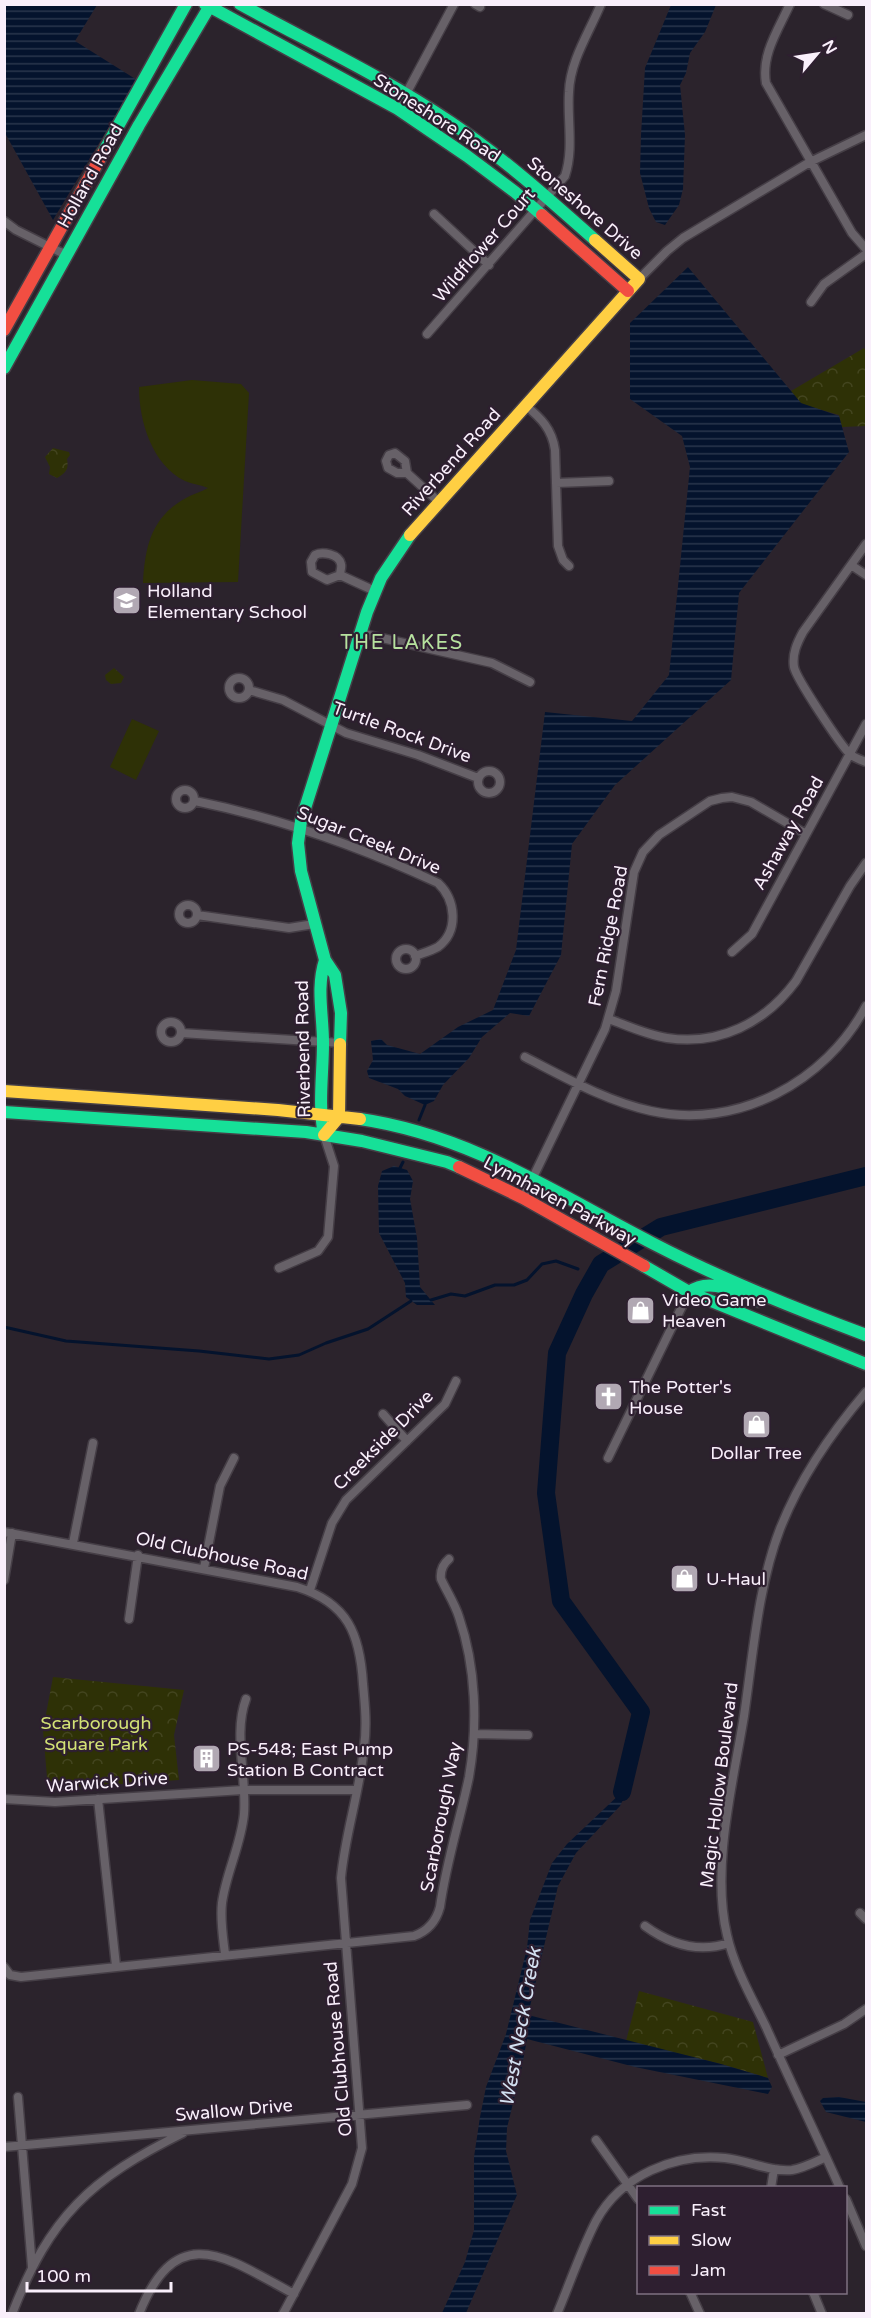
<svg xmlns="http://www.w3.org/2000/svg" width="871" height="2318" font-family="'Varela Round',sans-serif">
  <defs>
    <pattern id="park-crowns" width="20" height="18" patternUnits="userSpaceOnUse" patternTransform="scale(1.5)"><rect width="20" height="18" fill="#2e3106"/><path d="M2 6a3 3 0 1 1 6 0M12 15a3 3 0 1 1 6 0" fill="none" stroke="#43451f"/></pattern>
    <pattern id="water-rules" width="6" height="5" patternUnits="userSpaceOnUse" patternTransform="scale(1.5)"><rect width="6" height="5" fill="#04132d"/><path d="M0 2.5h6" fill="none" stroke="#29364c"/></pattern>
  </defs>
  <rect width="100%" height="100%" fill="#2b232c"/>
  <path fill="url(#park-crowns)" d="M864 348 866 351V426L842 427 839 415 801 404 791 391Z
    M53 448 69 452 70 455 67 459C69 469 66 473 57 478L49 474 50 467 45 457Z
    M114 668 124 677 121 683 111 684 106 680 105 675Z
    M53 1677 184 1690 174 1735 179 1780 48 1789 43 1730Z
    M639 1991 753 2022 768 2078 721 2064 626 2041Z"/>
  <path fill="#2e3106" d="M192 380 241 384 249 393 238 582 143 583C145 547 151 517 186 498 193 494 201 492 208 488 201 485 192 484 185 481 152 465 139 421 139 387Z
    M132 719 159 731 136 780 110 767Z"/>
  <path fill="url(#water-rules)" d="M4 5H97L75 41 137 80 53 220 5 133Z
    M671 5H716L705 32 690 53 686 73 680 85 685 135 683 189 679 205 665 225 656 222 649 208 640 173 641 135 645 68Z
    M688 267 801 403 839 416 849 452 739 593 731 680 615 785 572 844 561 955 529 1016 510 1013 482 1037 469 1058 443 1085 434 1101 425 1105 405 1096 398 1089 369 1078 367 1071 373 1060 371 1041 381 1039 387 1045 420 1054 458 1027 493 1010 516 950 545 712 632 721 669 675 690 467 682 436 630 399V323Z
    M394 1166 407 1170 413 1181 410 1199 417 1238 420 1287 435 1305H417L406 1297 405 1283 379 1233 378 1186 382 1171Z
    M623 1791 624 1798 620 1806 576 1853 558 1886 528 2015 721 2064 768 2078 772 2087 768 2094 635 2067 527 2039 522 2066 507 2128 506 2151 517 2195 466 2313H442L465 2262 474 2230V2157L480 2117 486 2087 506 2034 527 1948 530 1920 552 1863 567 1844Z
    M839 2097 866 2102V2122L826 2112 820 2101 823 2098Z"/>
  <g fill="none" stroke-linecap="round" stroke-linejoin="round">
    <path stroke="#04132d" stroke-width="3" d="M419 1120 425 1105
      M400 1168 403 1162
      M431 1300 451 1294 465 1296 495 1285H514L527 1280 542 1264 556 1261 578 1269
      M4 1327 66 1341 199 1351 269 1359 299 1355 326 1343 368 1329 411 1301"/>
    <path stroke="#04132d" stroke-width="18" d="M622 1792 641 1712 561 1601 546 1493 557 1353 584 1294 601 1264 661 1227 866 1176"/>
    <defs>
      <path id="street" d="M475 4 480 7
        M790 4C778 30 761 55 766 83L852 233 866 249
        M824 4 848 15
        M398 109 454 4
        M434 214 489 265
        M4 221 16 230 60 252 68 254
        M639 279 667 251 683 238 810 162 866 135
        M811 302 824 284 866 254
        M427 334 565 176C574 149 567 119 569 92 570 61 589 33 601 4
        M525 405C541 418 552 429 555 450L558 546 563 560 569 566
        M407 473H397L388 468 386 461 389 455 395 453 405 461 407 473 439 502
        M556 483 609 481
        M866 544 803 632C797 643 792 654 794 667 796 678 841 746 850 754 854 758 861 760 866 762
        M851 565 866 575
        M340 575C340 571 342 568 341 564 339 554 322 551 315 555L311 562 312 572 327 580 340 575 375 591
        M360 633 492 663 530 682
        M229 688a10 10 0 1 1 20 0a10 10 0 1 1-20 0Z
        M249 690 283 700 346 733 418 755 478 778
        M478 782a11 11 0 1 1 22 0a11 11 0 1 1-22 0Z
        M176 799a9 9 0 1 1 18 0a9 9 0 1 1-18 0Z
        M195 801C278 818 361 847 438 883 456 900 459 931 438 947 431 951 423 953 415 956
        M179 914a9 9 0 1 1 18 0a9 9 0 1 1-18 0Z
        M197 915 289 928 314 924
        M396 959a10 10 0 1 1 20 0a10 10 0 1 1-20 0Z
        M732 952 752 934 866 724
        M609 1019C628 1026 647 1035 667 1038 719 1046 765 1023 796 981L850 886 866 863
        M161 1032a10 10 0 1 1 20 0a10 10 0 1 1-20 0Z
        M181 1033 341 1043
        M525 1057C566 1078 606 1101 651 1111 737 1130 826 1082 866 1006
        M523 1198 605 1029 616 991 634 872 643 852 659 835 710 801 722 798 732 797 751 802 806 834
        M279 1268 318 1251 328 1237 334 1166 324 1135
        M383 1414 407 1441
        M608 1458 689 1292
        M4 1532 297 1587C348 1603 360 1634 363 1684 365 1705 367 1726 364 1747 360 1791 345 1834 341 1878L362 2148 352 2184 283 2314
        M73 1543 93 1443
        M204 1568 220 1486 234 1458
        M4 1580 12 1533
        M310 1590 332 1523 346 1500 445 1404 456 1381
        M129 1619 138 1555
        M474 1734 528 1735
        M4 1799 55 1802 243 1790H357
        M98 1799 116 1966
        M860 1913 866 1919
        M645 1926C671 1945 699 1953 729 1943
        M225 1954C223 1937 220 1920 222 1903 226 1873 241 1845 244 1814 247 1778 233 1733 246 1699
        M4 1967 10 1975 21 1977 414 1936C428 1931 436 1922 440 1907 446 1863 460 1820 469 1777 478 1725 476 1667 459 1617 455 1604 447 1592 441 1579 440 1571 442 1565 449 1559
        M778 2055 844 2024 866 2009
        M18 2097 32 2267
        M596 2140 638 2199
        M4 2147 467 2105
        M771 2188 774 2169
        M840 2188C816 2134 790 2081 766 2027 752 1998 734 1967 727 1935 711 1868 733 1783 744 1716 753 1655 758 1586 780 1529 800 1478 831 1433 866 1392
        M846 2199 866 2246
        M690 2292 700 2314
        M813 2292 822 2314
        M12 2314C50 2216 90 2179 183 2133
        M139 2314C177 2218 227 2258 294 2294
        M557 2314C570 2283 581 2250 596 2221 621 2175 675 2153 725 2158 747 2160 769 2172 792 2170 804 2168 815 2162 826 2157"/>
      <path id="fast" d="M205 4 398 109 467 156 515 192 542 215
        M240 4C311 43 384 77 450 122 502 157 549 199 595 240
        M103 153 186 4
        M4 368 139 125 211 4
        M340 1044 341 1013 335 975 325 960 301 871 298 843 301 821 367 612 381 578 410 535
        M4 1112 306 1132 362 1141 447 1162 459 1167
        M360 1119C470 1135 555 1193 652 1243 721 1279 793 1308 866 1335
        M324 1135C318 1104 323 1074 323 1043 323 1014 316 988 325 960
        M644 1266 689 1292 866 1364
        M689 1292C711 1276 736 1293 758 1301"/>
      <path id="slow" d="M410 535 639 279 595 240
        M4 1091 278 1110 360 1119
        M324 1135 339 1117 340 1044"/>
      <path id="jam" d="M542 215 628 291
        M4 330 103 153
        M459 1167 523 1198 644 1266"/>
    </defs>
    <use href="#street" stroke="#453e46" stroke-width="11"/>
    <use href="#fast" stroke="#453e46" stroke-width="15"/>
    <use href="#slow" stroke="#453e46" stroke-width="15"/>
    <use href="#jam" stroke="#453e46" stroke-width="15"/>
    <use href="#street" stroke="#676168" stroke-width="8"/>
    <use href="#fast" stroke="#16e098" stroke-width="12"/>
    <use href="#slow" stroke="#ffcf43" stroke-width="12"/>
    <use href="#jam" stroke="#f24e42" stroke-width="12"/>
  </g>
  <defs>
    <symbol id="school-square" viewBox="-11 -11 22 22"><rect x="-9" y="-9" width="18" height="18" rx="4" fill="#b1a8b3" stroke="#2e1f30"/><path d="M0-5L7-2L0 1L-7-2ZM-4 1L0 2.5L4 1V4Q0 6-4 4Z" fill="#fff"/></symbol>
    <symbol id="shop-square" viewBox="-11 -11 22 22"><rect x="-9" y="-9" width="18" height="18" rx="4" fill="#b1a8b3" stroke="#2e1f30"/><path d="M-5-2.5h2.3a2.7 3.5 0 0 1 5.4 0H5L5.5 6h-11ZM-1.5-2.5h3a1.5 2.3 0 0 0-3 0Z" fill="#fff"/></symbol>
    <symbol id="church-square" viewBox="-11 -11 22 22"><rect x="-9" y="-9" width="18" height="18" rx="4" fill="#b1a8b3" stroke="#2e1f30"/><path d="M-1.2-6h2.4v3.5h3.3v2.4h-3.3V6h-2.4V-.1h-3.3v-2.4h3.3Z" fill="#fff"/></symbol>
    <symbol id="building-square" viewBox="-11 -11 22 22"><rect x="-9" y="-9" width="18" height="18" rx="4" fill="#b1a8b3" stroke="#2e1f30"/><path d="M-4-6H4V6H1V3H-1V6H-4ZM-2.5-4.3h1.7v1.8h-1.7ZM.8-4.3h1.7v1.8H.8ZM-2.5-1h1.7V.8h-1.7ZM.8-1h1.7V.8H.8Z" fill="#fff"/></symbol>
  </defs>
  <g fill-rule="evenodd">
    <use href="#school-square" x="110" y="584" width="33" height="33"/>
    <use href="#shop-square" x="624" y="1294" width="33" height="33"/>
    <use href="#church-square" x="592" y="1380" width="33" height="33"/>
    <use href="#shop-square" x="740" y="1408" width="33" height="33"/>
    <use href="#shop-square" x="668" y="1562" width="33" height="33"/>
    <use href="#building-square" x="190" y="1742" width="33" height="33"/>
  </g>
  <g text-anchor="middle" stroke-width="4.5" stroke-linejoin="round" paint-order="stroke">
    <g font-size="18" fill="#f9effb" stroke="#2e1f30">
      <text transform="translate(437 118) rotate(33)" y="6">Stoneshore Road</text>
      <text transform="translate(90 176) rotate(-61)" y="6">Holland Road</text>
      <text transform="translate(585 208) rotate(41)" y="6">Stoneshore Drive</text>
      <text transform="translate(484 245) rotate(-49)" y="6">Wildflower Court</text>
      <text transform="translate(451 462) rotate(-48)" y="6">Riverbend Road</text>
      <text transform="translate(402 732) rotate(20)" y="6">Turtle Rock Drive</text>
      <text transform="translate(788 833) rotate(-61)" y="6">Ashaway Road</text>
      <text transform="translate(369 840) rotate(22)" y="6">Sugar Creek Drive</text>
      <text transform="translate(608 936) rotate(-79)" y="6">Fern Ridge Road</text>
      <text transform="translate(303 1049) rotate(-91)" y="6">Riverbend Road</text>
      <text transform="translate(560 1201) rotate(28)" y="6">Lynnhaven Parkway</text>
      <text transform="translate(383 1440) rotate(-45)" y="6">Creekside Drive</text>
      <text transform="translate(222 1556) rotate(12)" y="6">Old Clubhouse Road</text>
      <text transform="translate(107 1782) rotate(-4)" y="6">Warwick Drive</text>
      <text transform="translate(719 1785) rotate(-83)" y="6">Magic Hollow Boulevard</text>
      <text transform="translate(441 1817) rotate(-79)" y="6">Scarborough Way</text>
      <text transform="translate(338 2049) rotate(-95)" y="6">Old Clubhouse Road</text>
      <text transform="translate(234 2110) rotate(-5)" y="6">Swallow Drive</text>
    </g>
    <g font-size="18" fill="#f9effb" stroke="#2e1f30" text-anchor="start">
      <text x="147" y="597">Holland<tspan x="147" dy="21">Elementary School</tspan></text>
      <text x="662" y="1306">Video Game<tspan x="662" dy="21">Heaven</tspan></text>
      <text x="629" y="1393">The Potter's<tspan x="629" dy="21">House</tspan></text>
      <text x="756" y="1459" text-anchor="middle">Dollar Tree</text>
      <text x="706" y="1585">U-Haul</text>
      <text x="227" y="1755">PS-548; East Pump<tspan x="227" dy="21">Station B Contract</tspan></text>
    </g>
    <g font-size="18" fill="#d3e275" stroke="#2e1f30">
      <text x="96" y="1729">Scarborough<tspan x="96" dy="21">Square Park</tspan></text>
    </g>
    <g font-size="20" letter-spacing="1.5" fill="#b7e29f" stroke="#2e1f30">
      <text x="402" y="649">THE LAKES</text>
    </g>
    <g font-size="20" font-style="italic" fill="#d3e0f1" stroke="#2e1f30">
      <text transform="translate(520 2027) rotate(-80)" y="7">West Neck Creek</text>
    </g>
  </g>
  <rect width="871" height="2318" fill="none" stroke="#f9effb" stroke-width="12"/>
  <rect x="637" y="2186" width="210" height="108" fill="#2e1f30" stroke="#7f7281" stroke-width="1.5"/>
  <rect x="649" y="2206" width="30" height="9" fill="#16e098" stroke="#7f7281" stroke-width="1.5"/>
  <text x="691" y="2216" font-size="18" fill="#f9effb">Fast</text>
  <rect x="649" y="2236" width="30" height="9" fill="#ffcf43" stroke="#7f7281" stroke-width="1.5"/>
  <text x="691" y="2246" font-size="18" fill="#f9effb">Slow</text>
  <rect x="649" y="2266" width="30" height="9" fill="#f24e42" stroke="#7f7281" stroke-width="1.5"/>
  <text x="691" y="2276" font-size="18" fill="#f9effb">Jam</text>
  <g transform="translate(817 54) rotate(61)" stroke="#2e1f30" stroke-width="4.5" paint-order="stroke">
  <path d="M0-4.5L10 22L0 15L-10 22Z" fill="#f9effb"/>
  <text y="-9" font-size="16" font-weight="bold" text-anchor="middle" fill="#f9effb">N</text>
  </g>
  <path d="M27 2282v9h144v-9" fill="none" stroke="#f9effb" stroke-width="3"/>
  <text x="36" y="2282" font-size="18" fill="#f9effb" stroke="#2e1f30" stroke-width="4.5" paint-order="stroke">100 m</text>
</svg>
